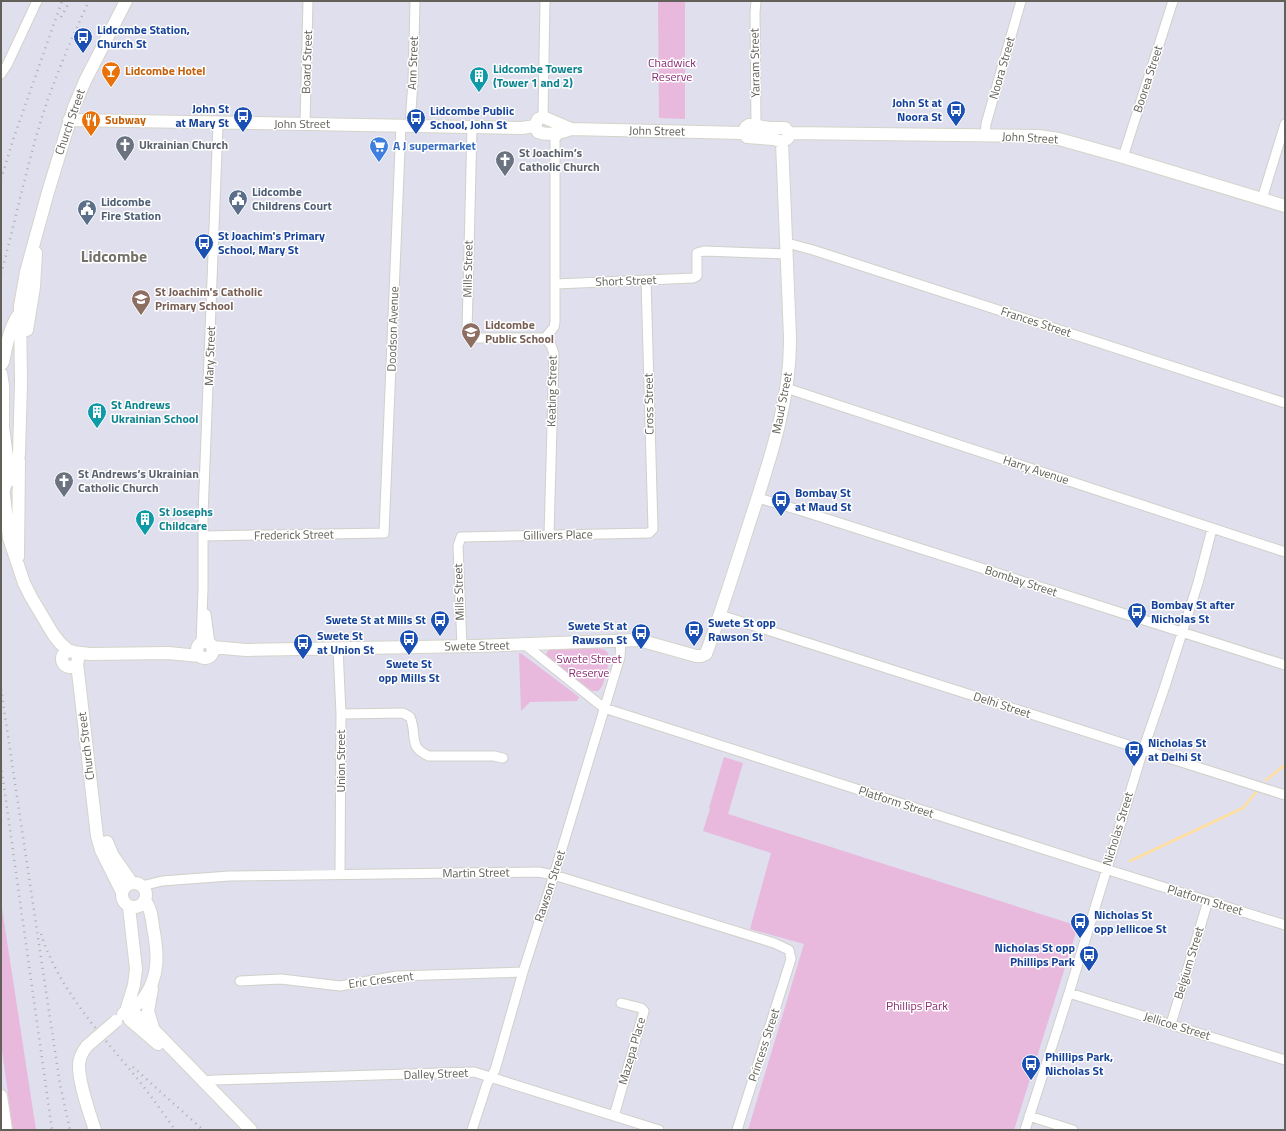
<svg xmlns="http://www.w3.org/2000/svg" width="1286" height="1131" font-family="'Titillium Web',sans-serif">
  <rect width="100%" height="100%" fill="#dfdfed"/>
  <path fill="#e8b8dd" d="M658 1H685V119L659 118Z
    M596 648C614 649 609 661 606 674 604 680 603 687 598 691H592L547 656 546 654 549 649H553Z
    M519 653 522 654 579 697 577 701 530 702 521 711Z
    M724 757 743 763 728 814 1078 926 1014 1130H748L804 944 750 929 771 853 703 831 710 809 709 808Z
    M1 902 36 1130H13L1 1043Z"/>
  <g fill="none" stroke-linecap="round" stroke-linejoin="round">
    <path stroke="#ffde9e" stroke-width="2.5" d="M1266 780 1285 765
      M1130 861 1243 808 1256 792"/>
    <defs>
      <path id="street" d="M1 74 7 65 37 1
        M543 117 545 1
        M305 124 308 1
        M410 125 413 81 415 1
        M756 126 755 13 756 1
        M472 127 467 332 474 338H545
        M985 136 986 124 1021 1
        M1123 157 1173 1
        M1262 199 1285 124
        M787 243 813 250 1285 403
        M556 284 693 278 697 276V253L704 251 787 254
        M545 338 554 327 555 322V140L558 134
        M545 338 551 345 554 354 549 535
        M786 388 1285 552
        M758 498 799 510 1285 665
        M203 536 384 533 401 125
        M206 614 210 644
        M720 615 1285 795
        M201 644 203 589V515L218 124
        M524 644 604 708 1115 872 1285 925
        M462 646 458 546 461 537 649 533 653 529 646 280
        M338 648 341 714 340 874
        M341 714 403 713 410 717C418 735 407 747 429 756H494L503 758
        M142 886 162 881 229 876 538 872 554 875 774 943 789 950 791 959 737 1130
        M240 981 281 979 340 986 397 976 523 972
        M1069 993 1285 1060
        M1171 1024 1208 901
        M205 1081 214 1080 474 1072 659 1130
        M614 1116 644 1011 641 1008 621 1003
        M1029 1116 1073 1130
        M472 1130 487 1084 495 1070 523 972 554 875 620 657 621 640
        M1025 1130 1069 993 1143 750 1165 686 1198 583 1212 529"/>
      <path id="secondary" d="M69 120C220 123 371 124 522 128L535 126
        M749 125 770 128H785L789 133 788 138 782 142 774 139 747 137 743 133 746 127Z
        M571 129C561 133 549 136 538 132L535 126 538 119 543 117 571 129 743 133
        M789 133 1038 136 1059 139 1123 157 1285 206
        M27 330 34 287 36 253
        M1 365 3 362C6 348 10 324 20 313
        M1 373 3 386V434
        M3 427 10 480
        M1 469 9 538 24 583 31 597 53 634 60 643 69 651
        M4 489 7 480 17 465 19 454 21 383 20 306 26 272 48 192 74 107 85 81 126 1
        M18 557 19 461
        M197 650a8 8 0 1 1 16 0a8 8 0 1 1-16 0Z
        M212 647 246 650 475 646 639 640 696 656H701L706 654C722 610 736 565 750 521 769 462 791 400 790 337L782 142
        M62 659a8 8 0 1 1 16 0a8 8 0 1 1-16 0Z
        M73 652 90 654 168 653 200 656
        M77 663 97 836 101 850 122 892
        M107 842 113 856 132 883
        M122 895a12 12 0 1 1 24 0a12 12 0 1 1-24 0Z
        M152 989 148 1011 153 1028
        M126 1011 135 1014 150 1026 251 1130
        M126 1011 134 985 136 969 129 907
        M123 1014C129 1008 137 1007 143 999 160 977 158 953 153 927 152 918 151 908 145 901
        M129 1018 130 1020 158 1044
        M87 1046C82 1052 79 1058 79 1066 79 1084 89 1112 95 1130
        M1 1096 6 1130"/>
    </defs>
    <use href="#street" stroke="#d1d0c9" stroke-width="11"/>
    <use href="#secondary" stroke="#d5d4ca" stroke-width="14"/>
    <use href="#street" stroke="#fff" stroke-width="9"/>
    <use href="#secondary" stroke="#fff" stroke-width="12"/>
    <path stroke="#aeadab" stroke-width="2.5" stroke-dasharray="1 5" stroke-linecap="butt" d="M61 17 70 1
      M1 179 13 140 62 1
      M1 274C15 222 26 169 42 117 55 77 71 39 89 1
      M1 689 50 1018 60 1084 70 1130
      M1 765 52 1130
      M41 934C58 987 97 1030 131 1071 147 1090 161 1110 175 1130
      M133 1067 203 1130"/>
    <defs>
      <path id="secondary-bridge" d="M87 1046 116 1021"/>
    </defs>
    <use href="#secondary-bridge" stroke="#d5d4ca" stroke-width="14" stroke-linecap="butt"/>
    <use href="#secondary-bridge" stroke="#fff" stroke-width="12"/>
  </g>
  <defs>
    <symbol id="bus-pin" viewBox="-11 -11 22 30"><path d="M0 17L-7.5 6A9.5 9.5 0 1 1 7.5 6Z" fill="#1a4fb4" stroke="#fff"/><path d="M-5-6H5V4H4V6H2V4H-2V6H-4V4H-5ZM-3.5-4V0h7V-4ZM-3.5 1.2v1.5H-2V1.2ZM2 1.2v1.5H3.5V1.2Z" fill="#fff"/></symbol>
    <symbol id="bar-pin" viewBox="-11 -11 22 30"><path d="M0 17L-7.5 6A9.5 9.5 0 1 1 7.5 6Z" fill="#e8710a" stroke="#fff"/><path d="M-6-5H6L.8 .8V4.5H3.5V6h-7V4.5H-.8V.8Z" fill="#fff"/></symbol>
    <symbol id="building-pin" viewBox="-11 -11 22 30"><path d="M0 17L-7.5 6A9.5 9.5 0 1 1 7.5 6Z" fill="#0f9aa8" stroke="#fff"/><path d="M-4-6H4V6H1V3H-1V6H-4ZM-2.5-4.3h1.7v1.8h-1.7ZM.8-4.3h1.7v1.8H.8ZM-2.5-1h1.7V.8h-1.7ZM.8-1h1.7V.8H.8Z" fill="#fff"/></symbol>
    <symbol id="restaurant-pin" viewBox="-11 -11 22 30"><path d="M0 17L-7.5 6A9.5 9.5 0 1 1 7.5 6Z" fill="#e8710a" stroke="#fff"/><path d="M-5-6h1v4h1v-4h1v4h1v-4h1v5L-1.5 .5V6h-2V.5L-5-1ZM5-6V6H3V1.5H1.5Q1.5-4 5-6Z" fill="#fff"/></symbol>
    <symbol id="church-pin" viewBox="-11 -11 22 30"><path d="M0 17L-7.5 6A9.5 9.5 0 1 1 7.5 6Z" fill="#6b7280" stroke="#fff"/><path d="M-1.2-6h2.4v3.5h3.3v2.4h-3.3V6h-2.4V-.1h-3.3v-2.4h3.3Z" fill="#fff"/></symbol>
    <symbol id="supermarket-pin" viewBox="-11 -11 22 30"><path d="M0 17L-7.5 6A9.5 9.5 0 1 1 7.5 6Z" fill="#3f7fe0" stroke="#fff"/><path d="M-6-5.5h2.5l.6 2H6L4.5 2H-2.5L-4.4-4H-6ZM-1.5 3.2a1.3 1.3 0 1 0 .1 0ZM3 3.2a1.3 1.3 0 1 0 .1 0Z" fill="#fff"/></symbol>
    <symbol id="civic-pin" viewBox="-11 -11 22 30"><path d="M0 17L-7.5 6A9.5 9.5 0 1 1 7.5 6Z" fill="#5c6f8a" stroke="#fff"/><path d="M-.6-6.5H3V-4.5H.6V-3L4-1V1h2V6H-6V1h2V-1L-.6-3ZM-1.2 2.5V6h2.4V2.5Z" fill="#fff"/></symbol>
    <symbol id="school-pin" viewBox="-11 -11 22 30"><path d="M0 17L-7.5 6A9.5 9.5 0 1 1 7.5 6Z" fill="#8d6e63" stroke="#fff"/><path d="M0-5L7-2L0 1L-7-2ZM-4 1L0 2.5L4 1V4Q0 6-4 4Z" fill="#fff"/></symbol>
  </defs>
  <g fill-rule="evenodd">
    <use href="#bus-pin" x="72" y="26" width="22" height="30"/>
    <use href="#bar-pin" x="100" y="60" width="22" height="30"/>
    <use href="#building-pin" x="468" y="65" width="22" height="30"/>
    <use href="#bus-pin" x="945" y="99" width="22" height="30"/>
    <use href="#bus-pin" x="232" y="105" width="22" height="30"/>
    <use href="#bus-pin" x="405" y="107" width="22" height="30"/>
    <use href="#restaurant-pin" x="80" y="109" width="22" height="30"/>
    <use href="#church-pin" x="114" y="134" width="22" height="30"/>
    <use href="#supermarket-pin" x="368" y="135" width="22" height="30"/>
    <use href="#church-pin" x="494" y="149" width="22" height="30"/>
    <use href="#civic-pin" x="227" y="188" width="22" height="30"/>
    <use href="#civic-pin" x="76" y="198" width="22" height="30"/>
    <use href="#bus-pin" x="193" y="232" width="22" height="30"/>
    <use href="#school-pin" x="130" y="288" width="22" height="30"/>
    <use href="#school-pin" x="460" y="321" width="22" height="30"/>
    <use href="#building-pin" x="86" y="401" width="22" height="30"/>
    <use href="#church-pin" x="53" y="470" width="22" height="30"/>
    <use href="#bus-pin" x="770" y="489" width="22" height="30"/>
    <use href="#building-pin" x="134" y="508" width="22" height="30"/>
    <use href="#bus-pin" x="1126" y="601" width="22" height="30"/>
    <use href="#bus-pin" x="429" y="609" width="22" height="30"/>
    <use href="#bus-pin" x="683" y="619" width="22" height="30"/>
    <use href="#bus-pin" x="630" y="622" width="22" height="30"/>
    <use href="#bus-pin" x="398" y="628" width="22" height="30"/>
    <use href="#bus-pin" x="292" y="632" width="22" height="30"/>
    <use href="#bus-pin" x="1123" y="739" width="22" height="30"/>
    <use href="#bus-pin" x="1069" y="911" width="22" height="30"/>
    <use href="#bus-pin" x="1078" y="944" width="22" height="30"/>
    <use href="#bus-pin" x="1020" y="1053" width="22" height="30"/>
  </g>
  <g text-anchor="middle" stroke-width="3" stroke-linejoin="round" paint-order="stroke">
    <g font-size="12" font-weight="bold" fill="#164399" stroke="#fff" text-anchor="start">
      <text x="97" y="34">Lidcombe Station,<tspan x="97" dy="14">Church St</tspan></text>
      <text x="942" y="107" text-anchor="end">John St at<tspan x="942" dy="14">Noora St</tspan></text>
      <text x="229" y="113" text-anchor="end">John St<tspan x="229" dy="14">at Mary St</tspan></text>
      <text x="430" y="115">Lidcombe Public<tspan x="430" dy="14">School, John St</tspan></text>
      <text x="218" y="240">St Joachim's Primary<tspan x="218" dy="14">School, Mary St</tspan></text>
      <text x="795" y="497">Bombay St<tspan x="795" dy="14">at Maud St</tspan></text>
      <text x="1151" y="609">Bombay St after<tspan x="1151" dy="14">Nicholas St</tspan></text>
      <text x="426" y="624" text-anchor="end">Swete St at Mills St</text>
      <text x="708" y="627">Swete St opp<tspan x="708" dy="14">Rawson St</tspan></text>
      <text x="627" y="630" text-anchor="end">Swete St at<tspan x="627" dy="14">Rawson St</tspan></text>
      <text x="317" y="640">Swete St<tspan x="317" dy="14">at Union St</tspan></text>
      <text x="409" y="668" text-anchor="middle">Swete St<tspan x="409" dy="14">opp Mills St</tspan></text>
      <text x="1148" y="747">Nicholas St<tspan x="1148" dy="14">at Delhi St</tspan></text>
      <text x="1094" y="919">Nicholas St<tspan x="1094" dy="14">opp Jellicoe St</tspan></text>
      <text x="1075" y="952" text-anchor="end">Nicholas St opp<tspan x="1075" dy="14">Phillips Park</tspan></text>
      <text x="1045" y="1061">Phillips Park,<tspan x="1045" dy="14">Nicholas St</tspan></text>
    </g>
    <g font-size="12" fill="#626058" stroke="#fff">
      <text transform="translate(307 62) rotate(-88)" y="4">Board Street</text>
      <text transform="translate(413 63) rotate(-88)" y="4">Ann Street</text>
      <text transform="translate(755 63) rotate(-91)" y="4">Yarram Street</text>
      <text transform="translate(1002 68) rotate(-74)" y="4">Noora Street</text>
      <text transform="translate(1148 79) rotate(-72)" y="4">Boorea Street</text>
      <text transform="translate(70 122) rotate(-71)" y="4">Church Street</text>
      <text x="302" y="128">John Street</text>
      <text transform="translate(657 131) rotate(1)" y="4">John Street</text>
      <text transform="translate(1030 138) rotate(3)" y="4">John Street</text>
      <text transform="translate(468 269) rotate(-89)" y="4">Mills Street</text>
      <text transform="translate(626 281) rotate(-2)" y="4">Short Street</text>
      <text transform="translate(1036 322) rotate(18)" y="4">Frances Street</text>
      <text transform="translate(393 329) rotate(-88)" y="4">Doodson Avenue</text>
      <text transform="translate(210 356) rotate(-88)" y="4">Mary Street</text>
      <text transform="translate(552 391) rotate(-89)" y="4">Keating Street</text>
      <text transform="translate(782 403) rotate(-79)" y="4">Maud Street</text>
      <text transform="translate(649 404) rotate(-91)" y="4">Cross Street</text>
      <text transform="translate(1036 470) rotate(18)" y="4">Harry Avenue</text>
      <text transform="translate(294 535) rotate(-1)" y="4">Frederick Street</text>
      <text transform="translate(558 535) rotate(-1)" y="4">Gillivers Place</text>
      <text transform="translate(1021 581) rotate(18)" y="4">Bombay Street</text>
      <text transform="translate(459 592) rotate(-92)" y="4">Mills Street</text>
      <text transform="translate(477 646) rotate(-1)" y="4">Swete Street</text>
      <text transform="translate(1002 705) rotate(18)" y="4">Delhi Street</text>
      <text transform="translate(86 746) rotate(-97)" y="4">Church Street</text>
      <text transform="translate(341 761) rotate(-90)" y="4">Union Street</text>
      <text transform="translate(896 802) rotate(18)" y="4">Platform Street</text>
      <text transform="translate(1118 829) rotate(-73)" y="4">Nicholas Street</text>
      <text transform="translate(476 873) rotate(-1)" y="4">Martin Street</text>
      <text transform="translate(550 886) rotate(-72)" y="4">Rawson Street</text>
      <text transform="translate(1205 900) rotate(17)" y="4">Platform Street</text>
      <text transform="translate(1189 963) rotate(-73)" y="4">Belgium Street</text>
      <text transform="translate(381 980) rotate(-7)" y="4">Eric Crescent</text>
      <text transform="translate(1177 1026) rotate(17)" y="4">Jellicoe Street</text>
      <text transform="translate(764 1045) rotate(-72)" y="4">Princess Street</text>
      <text transform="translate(632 1051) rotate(-74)" y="4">Mazepa Place</text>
      <text transform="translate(436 1074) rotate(-2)" y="4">Dalley Street</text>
    </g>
    <g font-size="12" fill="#8c2d73" stroke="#fff">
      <text x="672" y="67">Chadwick<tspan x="672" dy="14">Reserve</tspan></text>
      <text x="589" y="663">Swete Street<tspan x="589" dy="14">Reserve</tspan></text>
      <text x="917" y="1010">Phillips Park</text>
    </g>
    <g font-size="12" font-weight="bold" fill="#0d838f" stroke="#fff" text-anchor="start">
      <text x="493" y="73">Lidcombe Towers<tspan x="493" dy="14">(Tower 1 and 2)</tspan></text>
      <text x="111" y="409">St Andrews<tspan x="111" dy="14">Ukrainian School</tspan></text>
      <text x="159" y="516">St Josephs<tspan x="159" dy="14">Childcare</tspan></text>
    </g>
    <g font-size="12" font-weight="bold" fill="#c56008" stroke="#fff" text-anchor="start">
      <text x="125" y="75">Lidcombe Hotel</text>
      <text x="105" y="124">Subway</text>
    </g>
    <g font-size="12" font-weight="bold" fill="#5b616d" stroke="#fff" text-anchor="start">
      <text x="139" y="149">Ukrainian Church</text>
      <text x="519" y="157">St Joachim’s<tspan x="519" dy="14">Catholic Church</tspan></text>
      <text x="78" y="478">St Andrews’s Ukrainian<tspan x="78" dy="14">Catholic Church</tspan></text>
    </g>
    <g font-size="12" font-weight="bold" fill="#366cbe" stroke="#fff" text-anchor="start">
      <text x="393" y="150">A J supermarket</text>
    </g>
    <g font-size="12" font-weight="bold" fill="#4e5e75" stroke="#fff" text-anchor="start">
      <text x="252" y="196">Lidcombe<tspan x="252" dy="14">Childrens Court</tspan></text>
      <text x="101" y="206">Lidcombe<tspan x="101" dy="14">Fire Station</tspan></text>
    </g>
    <g font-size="12" font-weight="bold" fill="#785e54" stroke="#fff" text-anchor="start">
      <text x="155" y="296">St Joachim's Catholic<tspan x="155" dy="14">Primary School</tspan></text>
      <text x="485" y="329">Lidcombe<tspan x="485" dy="14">Public School</tspan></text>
    </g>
    <g font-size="16" font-weight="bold" fill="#747169" stroke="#fff">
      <text x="114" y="262">Lidcombe</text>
    </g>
  </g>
  <rect width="1286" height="1131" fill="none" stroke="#626058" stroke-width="4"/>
</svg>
